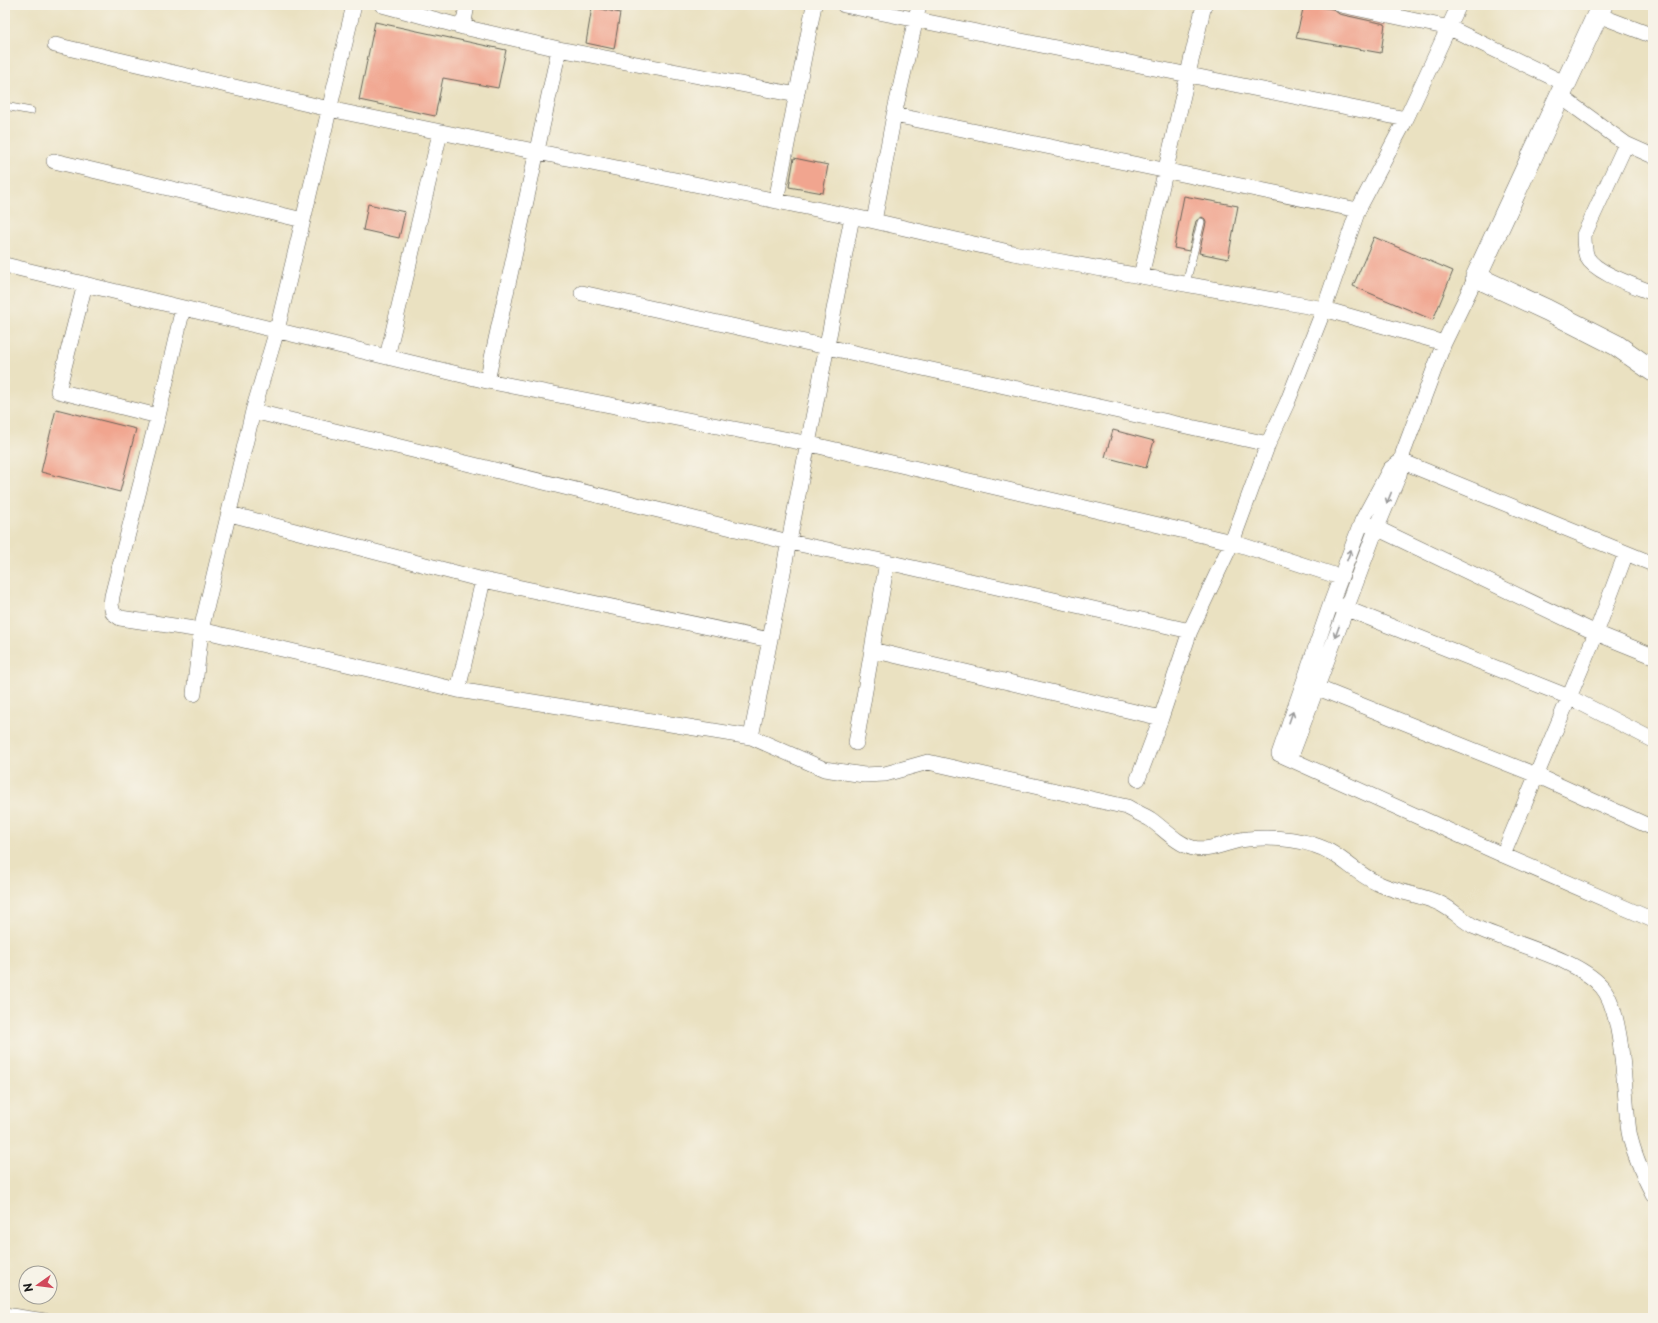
<svg xmlns="http://www.w3.org/2000/svg" width="1658" height="1323" font-family="'Playpen Sans',sans-serif">
  <rect width="100%" height="100%" fill="#f7f3e8"/>
  <filter id="ink" filterUnits="userSpaceOnUse"><feTurbulence type="fractalNoise" baseFrequency=".025" numOctaves="2"/><feDisplacementMap in="SourceGraphic" scale="8" xChannelSelector="R" yChannelSelector="G"/><feConvolveMatrix kernelMatrix="1 2 1 2 8 2 1 2 1" color-interpolation-filters="sRGB"/></filter>
  <filter id="wash" filterUnits="userSpaceOnUse"><feTurbulence type="fractalNoise" baseFrequency=".012" numOctaves="4" result="noise"/><feDisplacementMap in="SourceGraphic" scale="16" xChannelSelector="R" yChannelSelector="G"/><feGaussianBlur stdDeviation="0.9" result="paint"/><feColorMatrix in="noise" values="0 0 0 0 0 0 0 0 0 0 0 0 0 0 0 0 0 1.4 0 .05"/><feComposite in="paint" operator="in"/></filter>
  <g filter="url(#wash)">
    <rect width="100%" height="100%" fill="#eae1c1"/>
    <g id="blocks">
      <path fill="#f1a58f" d="M1304 5 1333 9 1339 14 1385 24 1381 53 1296 38Z
        M592 7 620 13 614 49 586 43Z
        M375 22 506 50 498 88 443 78 435 116 359 100Z
        M794 158 828 165 823 193 789 187Z
        M1184 196 1238 206 1228 259 1199 253 1206 223 1205 219 1202 217 1196 221 1189 251 1174 248Z
        M368 204 405 212 399 238 363 230Z
        M1374 237 1453 271 1433 320 1353 286Z
        M56 409 136 429 120 492 41 472Z
        M1113 430 1154 441 1146 468 1105 457Z"/>
    </g>
  </g>
  <g filter="url(#ink)">
    <use href="#blocks" fill-opacity="0" stroke="#646156" stroke-width="1"/>
    <g fill="none" stroke-linecap="round" stroke-linejoin="round">
      <defs>
        <path id="lane" d="M5 106 31 111
          M1186 284 1201 222
          M5 1311 52 1318"/>
        <path id="street" d="M382 5 463 27 559 49 797 95
          M844 5 1406 119
          M1341 5 1450 28 1566 84
          M1598 15 1653 36
          M463 27 467 5
          M55 45 329 109 874 221 1013 253 1324 309 1444 343
          M1560 96 1626 144 1653 156
          M894 115 1358 210
          M1626 144 1584 235C1584 243 1584 250 1587 257 1595 273 1636 286 1653 293
          M54 161 303 220
          M776 201 814 5
          M874 221 894 115 919 5
          M5 265 487 381 810 444 1232 542 1340 577
          M1141 276 1204 5
          M85 284 58 391 158 416
          M582 293 1268 444
          M183 308 158 416 112 596 111 605 113 613 120 618 201 630 458 690 751 737 852 217
          M387 357 440 133
          M487 381 559 49
          M253 411 789 542 887 562 1190 631
          M1401 461 1390 469 1362 521 1331 603 1279 754 1290 759 1373 537 1399 475 1403 453 1444 343 1476 277
          M1401 461 1653 564
          M230 514 483 580 770 640
          M1368 524 1596 633 1653 656
          M1337 605 1569 697 1653 740
          M872 650 1161 718
          M1308 684 1536 775 1653 828
          M458 690 483 580
          M194 694 201 630 253 411 277 330 354 5
          M751 737 824 769 864 775 885 774 928 762 1127 807C1134 811 1143 815 1150 819 1163 828 1177 844 1193 848 1213 852 1229 840 1248 839 1270 837 1292 838 1314 845 1339 852 1354 873 1377 883 1397 893 1421 894 1441 904 1453 910 1463 921 1475 927 1510 943 1577 958 1602 987 1624 1012 1624 1097 1629 1132 1633 1154 1643 1175 1653 1194
          M856 743 887 562
          M1290 759 1503 855 1653 920
          M1138 779 1161 718 1190 631 1232 542 1268 444 1287 403 1324 309 1358 210 1406 119 1459 5
          M1503 855 1596 633 1626 553"/>
        <path id="secondary" d="M1602 5 1476 277 1547 310 1616 345 1653 371"/>
      </defs>
      <use href="#lane" stroke="#646156" stroke-width="8"/>
      <use href="#street" stroke="#646156" stroke-width="16"/>
      <use href="#secondary" stroke="#646156" stroke-width="22"/>
      <use href="#lane" stroke="#fff" stroke-width="7"/>
      <use href="#street" stroke="#fff" stroke-width="15"/>
      <use href="#secondary" stroke="#fff" stroke-width="21"/>
    </g>
    <defs><path id="oneway-shaft" d="M-6 0H5M1.5-3L5.5 0L1.5 3" fill="none" stroke-width="1.6" stroke-linecap="round" stroke-linejoin="round"/></defs>
    <g stroke="#999">
      <use href="#oneway-shaft" transform="translate(1389 498) rotate(112)"/>
      <use href="#oneway-shaft" transform="translate(1349 555) rotate(-69)"/>
      <use href="#oneway-shaft" transform="translate(1337 632) rotate(110)"/>
      <use href="#oneway-shaft" transform="translate(1291 717) rotate(-71)"/>
    </g>
  </g>
  <rect width="1658" height="1323" fill="none" stroke="#f7f3e8" stroke-width="20"/>
  <g transform="translate(38 1285) rotate(256)"><circle r="19" fill="#f7f3e8" stroke="#9f9d96"/>
  <path d="M0-3L7 15L0 10L-7 15Z" fill="#d1495b"/>
  <text y="-6" font-size="11" font-weight="bold" text-anchor="middle" fill="#1c1c1c">N</text>
  </g>
</svg>
